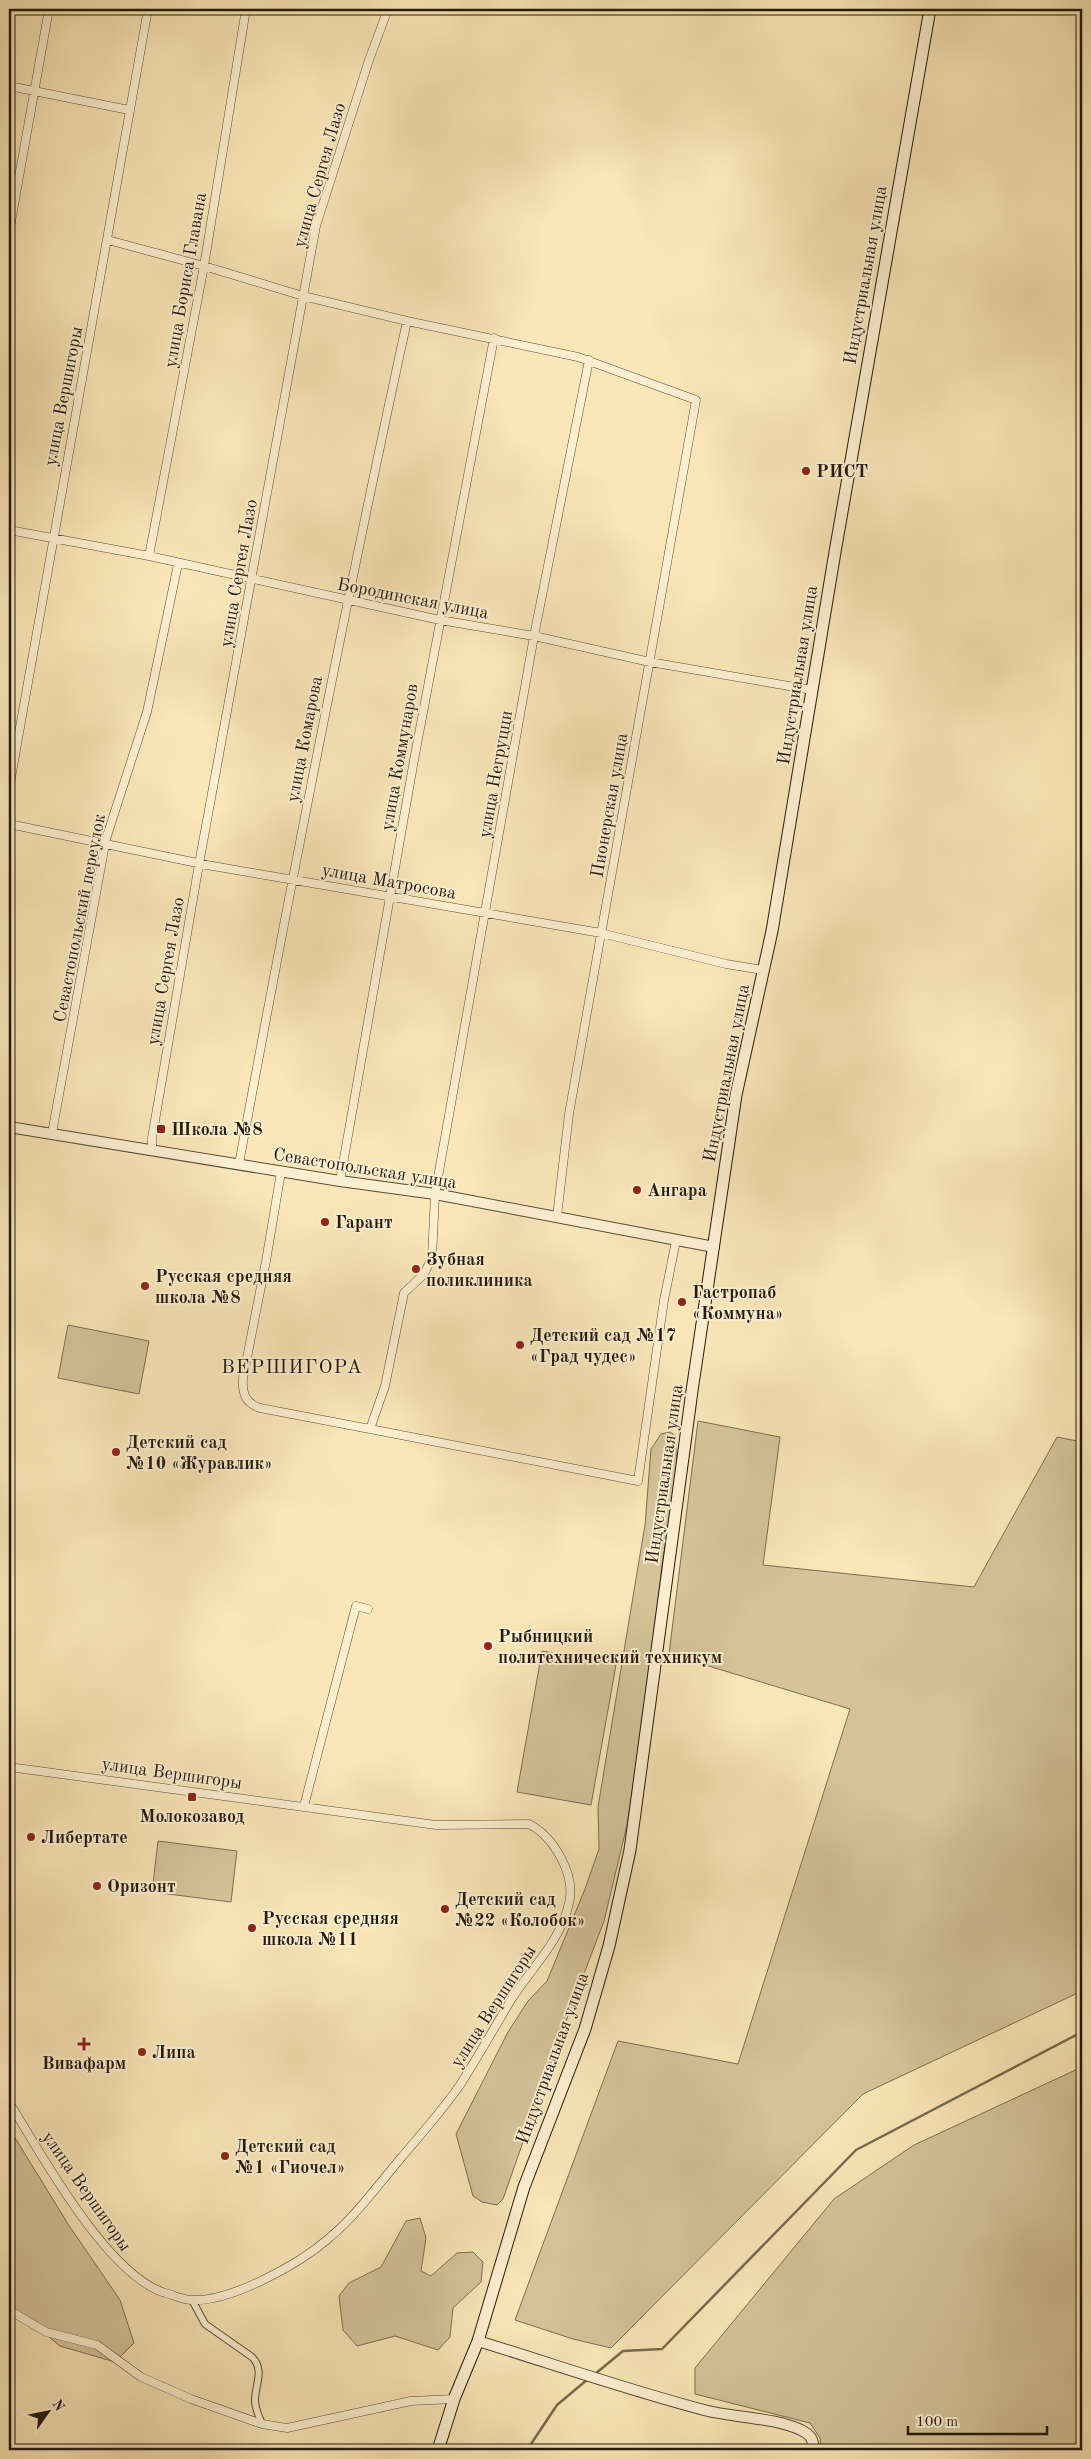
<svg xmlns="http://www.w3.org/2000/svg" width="1091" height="2459" font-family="'Old Standard TT',serif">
  <rect width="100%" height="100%" fill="#fae6b7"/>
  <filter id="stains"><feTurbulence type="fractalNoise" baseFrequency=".004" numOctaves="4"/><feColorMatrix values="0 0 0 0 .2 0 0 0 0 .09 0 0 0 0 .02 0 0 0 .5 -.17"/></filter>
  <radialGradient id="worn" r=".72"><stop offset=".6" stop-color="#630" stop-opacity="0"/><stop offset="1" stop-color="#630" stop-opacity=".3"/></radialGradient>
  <path fill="#d5c39a" stroke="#7c6e54" d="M68 1325 149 1341 139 1394 58 1378Z
    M698 1421 780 1437 763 1565 974 1587 1057 1437 1082 1442V1991L863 2094 611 2348 573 2339 515 2320 618 2041 738 2064 850 1709 669 1654Z
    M670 1432 675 1435 677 1466 662 1566 646 1703 627 1825 604 1921 557 2045 503 2199 497 2205 482 2202 473 2196 456 2134 508 2032 528 2001 547 1981 585 1889 599 1849 598 1807 645 1525 651 1449 661 1434Z
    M542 1651 616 1665 591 1805 517 1792Z
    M158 1841 237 1851 231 1902 152 1892Z
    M1082 2067V2450H821L820 2438 810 2423 695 2394V2368L834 2199 914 2145Z
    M9 2128 68 2224 120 2300 134 2343 115 2362 60 2346 9 2304Z
    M420 2218 426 2238 421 2271 431 2276 457 2253 473 2252 483 2262 481 2282 453 2308 450 2337 438 2350 395 2336 357 2346 343 2330 339 2296 349 2283 381 2267 406 2221Z"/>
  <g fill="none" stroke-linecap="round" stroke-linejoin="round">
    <path stroke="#786a51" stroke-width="2.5" d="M595 2374 623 2351 662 2349 856 2150 1082 2032
      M527 2450 557 2405 588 2379"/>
    <defs>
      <path id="pedestrian" d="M192 2300 205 2324 252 2357C265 2370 255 2385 255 2400 255 2409 259 2416 262 2424"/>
      <path id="minor" d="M9 86 129 110
        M9 233 49 9
        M108 240 204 266 303 296 407 321 578 357 696 400 569 1114 557 1216
        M9 530 149 556 440 620 534 636 650 662 812 690
        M149 556 204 266 246 9
        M9 789 148 9
        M9 824 207 865 601 933 726 964 763 970
        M52 1133 106 839 147 712 178 564
        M152 1151V1138L199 864 316 226 369 60 388 9
        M239 1164C291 882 346 601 407 321
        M281 1172 266 1261 243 1378C242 1393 245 1403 260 1408L370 1429 385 1386 404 1293 424 1274 432 1258 435 1194 534 636 589 360
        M340 1181 414 760 494 338
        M370 1429 638 1481 664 1300 676 1241
        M9 1767 436 1825 529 1824C554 1837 576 1875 569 1903 561 1941 531 1968 511 2000 494 2028 478 2057 460 2085 442 2111 421 2134 401 2158 377 2186 356 2216 328 2239 299 2264 231 2302 192 2300 184 2300 173 2295 165 2293 107 2275 41 2154 9 2102
        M304 1806 356 1606 368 1609
        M9 2310 46 2332 97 2345 141 2377 191 2399 262 2424 287 2428 411 2401 454 2399"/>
      <path id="tertiary" d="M9 1127 340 1181 435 1194 714 1247
        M478 2341C553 2364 628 2390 704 2410 734 2418 773 2417 801 2430 811 2435 813 2439 814 2450"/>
      <path id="secondary" d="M438 2450 454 2399 478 2341 524 2187 585 2029 609 1946 630 1850 692 1391 736 1095 772 931 835 552 930 9"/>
    </defs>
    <use href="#pedestrian" stroke="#594c38" stroke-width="8"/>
    <use href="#minor" stroke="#594c38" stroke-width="9"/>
    <use href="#tertiary" stroke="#594c38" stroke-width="12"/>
    <use href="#secondary" stroke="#23190e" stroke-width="13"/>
    <use href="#pedestrian" stroke="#fcefd0" stroke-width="6"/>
    <use href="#minor" stroke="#fcefd0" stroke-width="8"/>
    <use href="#tertiary" stroke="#fcefd0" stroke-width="10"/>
    <use href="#secondary" stroke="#fcefd0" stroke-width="11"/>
  </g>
  <g fill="#8f2418" stroke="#fcefd0" stroke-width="2">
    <circle cx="806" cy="471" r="5"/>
    <rect x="156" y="1124" width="10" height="10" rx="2.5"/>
    <circle cx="637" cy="1190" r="5"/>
    <circle cx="325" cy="1222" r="5"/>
    <circle cx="416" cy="1269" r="5"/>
    <circle cx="145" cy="1286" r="5"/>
    <circle cx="682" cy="1302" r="5"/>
    <circle cx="520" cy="1345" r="5"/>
    <circle cx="116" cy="1452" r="5"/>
    <circle cx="488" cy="1646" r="5"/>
    <rect x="187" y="1792" width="10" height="10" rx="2.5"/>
    <circle cx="31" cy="1837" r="5"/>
    <circle cx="97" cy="1886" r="5"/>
    <circle cx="445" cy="1909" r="5"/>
    <circle cx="252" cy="1928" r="5"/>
    <path d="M81.5 2036.5h5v5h5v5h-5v5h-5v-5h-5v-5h5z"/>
    <circle cx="142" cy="2052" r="5"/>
    <circle cx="225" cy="2156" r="5"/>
  </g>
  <g text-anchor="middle" stroke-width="4" stroke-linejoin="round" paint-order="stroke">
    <g font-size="18" fill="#23190e" stroke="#fcefd0">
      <text transform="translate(319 175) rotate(-74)" y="6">улица Сергея Лазо</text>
      <text transform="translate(865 275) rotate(-80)" y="6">Индустриальная улица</text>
      <text transform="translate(185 280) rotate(-80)" y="6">улица Бориса Главана</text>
      <text transform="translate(63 396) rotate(-79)" y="6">улица Вершигоры</text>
      <text transform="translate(238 573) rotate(-80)" y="6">улица Сергея Лазо</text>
      <text transform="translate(413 598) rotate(11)" y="6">Бородинская улица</text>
      <text transform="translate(797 675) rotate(-81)" y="6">Индустриальная улица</text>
      <text transform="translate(304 739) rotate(-79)" y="6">улица Комарова</text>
      <text transform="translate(399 757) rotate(-80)" y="6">улица Коммунаров</text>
      <text transform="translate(495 774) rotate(-80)" y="6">улица Негруцци</text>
      <text transform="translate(609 805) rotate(-80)" y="6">Пионерская улица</text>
      <text transform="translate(389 881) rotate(10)" y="6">улица Матросова</text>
      <text transform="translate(79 918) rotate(-79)" y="6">Севастопольский переулок</text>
      <text transform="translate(165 971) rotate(-80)" y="6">улица Сергея Лазо</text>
      <text transform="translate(726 1073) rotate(-79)" y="6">Индустриальная улица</text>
      <text transform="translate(365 1168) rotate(9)" y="6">Севастопольская улица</text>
      <text transform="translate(664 1474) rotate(-82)" y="6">Индустриальная улица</text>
      <text transform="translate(172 1773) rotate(8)" y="6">улица Вершигоры</text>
      <text transform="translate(493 2006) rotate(-57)" y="6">улица Вершигоры</text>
      <text transform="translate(552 2058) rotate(-70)" y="6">Индустриальная улица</text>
      <text transform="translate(87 2191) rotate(55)" y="6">улица Вершигоры</text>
    </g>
    <g font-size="18" font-weight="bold" fill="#23190e" stroke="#fcefd0" text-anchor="start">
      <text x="816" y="477">РИСТ</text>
      <text x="171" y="1135">Школа №8</text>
      <text x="647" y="1196">Ангара</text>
      <text x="335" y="1228">Гарант</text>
      <text x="426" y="1265">Зубная<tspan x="426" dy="21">поликлиника</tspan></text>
      <text x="155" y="1282">Русская средняя<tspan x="155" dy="21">школа №8</tspan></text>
      <text x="692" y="1298">Гастропаб<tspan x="692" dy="21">«Коммуна»</tspan></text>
      <text x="530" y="1341">Детский сад №17<tspan x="530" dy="21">«Град чудес»</tspan></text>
      <text x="126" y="1448">Детский сад<tspan x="126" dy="21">№10 «Журавлик»</tspan></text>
      <text x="498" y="1642">Рыбницкий<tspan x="498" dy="21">политехнический техникум</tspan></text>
      <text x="192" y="1822" text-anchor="middle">Молокозавод</text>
      <text x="41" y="1843">Либертате</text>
      <text x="107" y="1892">Оризонт</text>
      <text x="455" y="1905">Детский сад<tspan x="455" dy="21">№22 «Колобок»</tspan></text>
      <text x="262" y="1924">Русская средняя<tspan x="262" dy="21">школа №11</tspan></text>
      <text x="152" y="2058">Липа</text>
      <text x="84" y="2069" text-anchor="middle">Вивафарм</text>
      <text x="235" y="2152">Детский сад<tspan x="235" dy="21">№1 «Гиочел»</tspan></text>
    </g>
    <g font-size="20" letter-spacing="1" fill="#23190e" stroke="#fcefd0">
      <text x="292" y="1373">ВЕРШИГОРА</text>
    </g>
  </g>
  <rect width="1091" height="2459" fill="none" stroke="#fae6b7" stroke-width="30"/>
  <rect x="10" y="10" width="1071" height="2439" fill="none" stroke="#23190e" stroke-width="2.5"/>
  <rect x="15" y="15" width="1061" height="2429" fill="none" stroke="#23190e"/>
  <g transform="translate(48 2412) rotate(57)" stroke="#fcefd0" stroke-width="4" paint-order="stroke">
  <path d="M0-4L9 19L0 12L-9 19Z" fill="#23190e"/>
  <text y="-8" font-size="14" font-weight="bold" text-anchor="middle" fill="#23190e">N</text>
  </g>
  <path d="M908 2426v8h139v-8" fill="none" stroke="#23190e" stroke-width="2.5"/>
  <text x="916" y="2426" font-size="15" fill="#23190e" stroke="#fcefd0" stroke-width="4" paint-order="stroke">100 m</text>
  <rect width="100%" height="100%" filter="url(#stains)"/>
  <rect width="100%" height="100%" fill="url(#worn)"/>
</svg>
